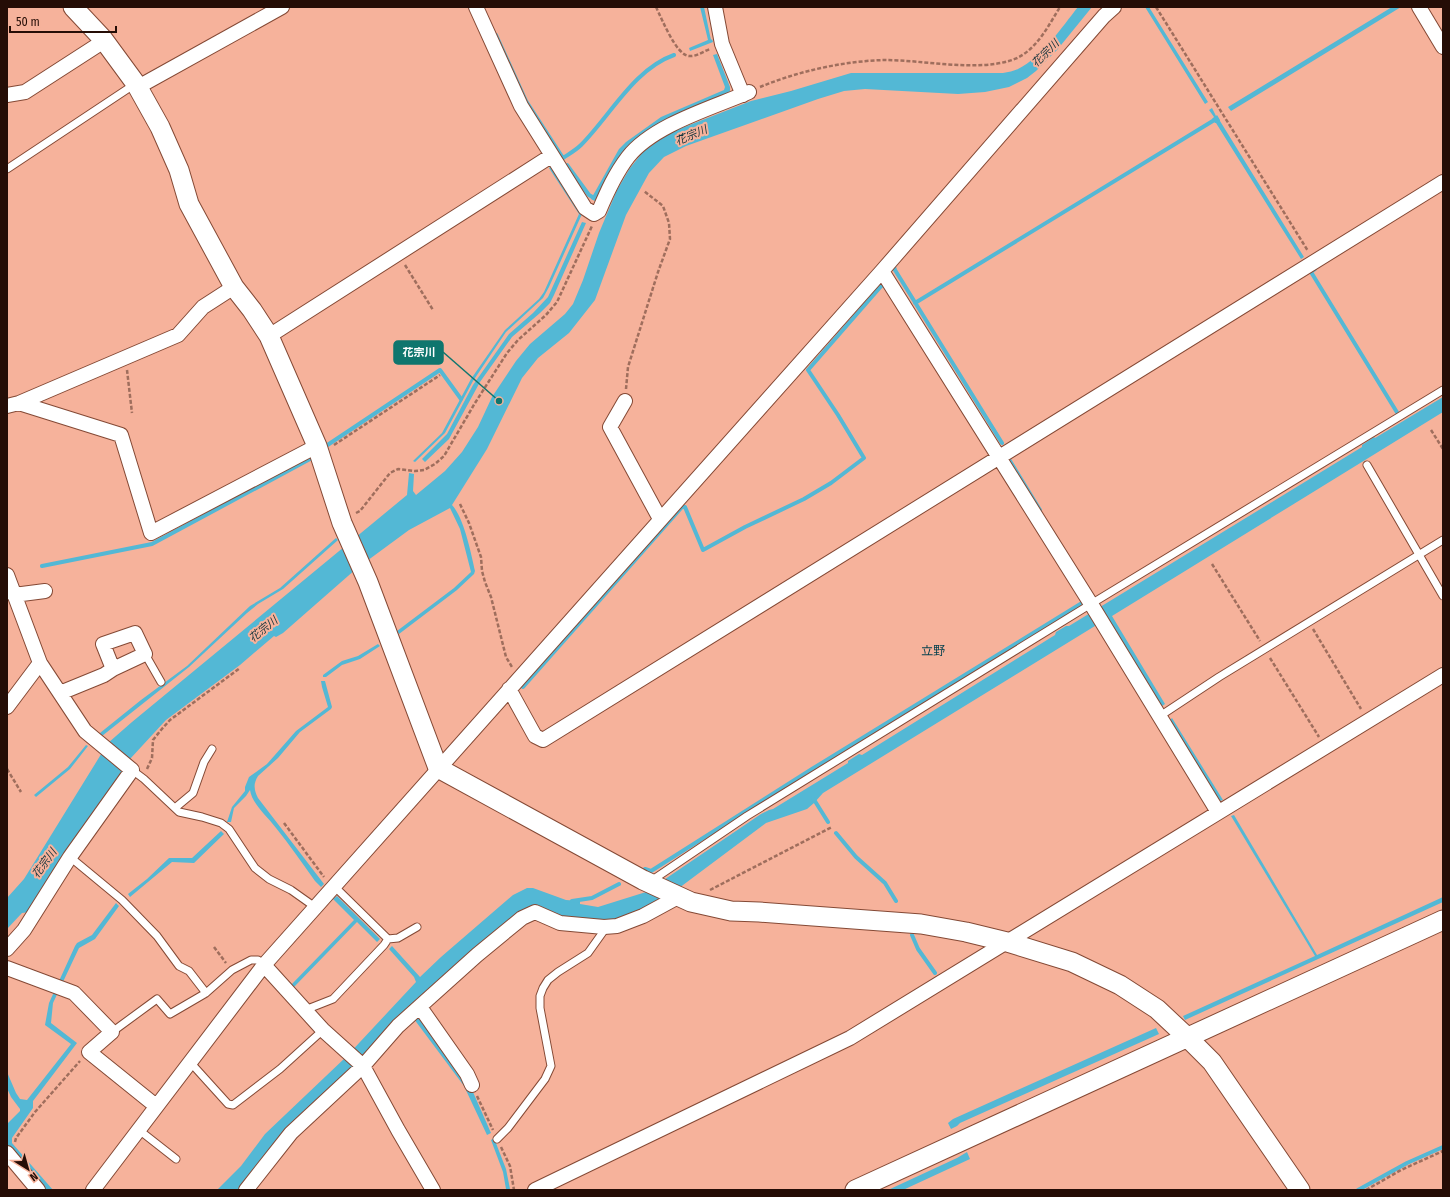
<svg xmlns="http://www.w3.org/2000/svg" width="1450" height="1197" font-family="'Fira Sans Condensed','Noto Sans JP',sans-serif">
  <rect width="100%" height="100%" fill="#f6b29b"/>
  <path fill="#53b8d5" d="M700 7H704L711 40 712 39 713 42 690 51 689 48 708 40Z
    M1078 7H1092L1057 50 1036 71 1027 78 1009 87 985 92 958 94 865 89 844 91 818 99 686 146 664 157 649 173 626 215 595 300 569 333 538 358 522 378 487 449 452 505C464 518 471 553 475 571L474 574 457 590 399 634 397 631 454 588 471 572 460 529 450 508 409 530 356 569 283 633 276 637 274 636 240 665 166 720 130 759 123 774 29 912 22 913 7 929V898L24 879 108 743 132 722 407 495 409 473 414 474 413 491 416 495 445 471 462 452 478 427 492 397 516 361 530 344 565 314 573 304 583 280 599 233 617 190 630 168 643 152 669 133 751 101 791 91 851 73H1003C1008 72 1014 71 1018 69 1042 57 1062 27 1078 7Z
    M1145 7H1149L1208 102 1205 104Z
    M1392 7H1401L1231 111 1228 107Z
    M717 54 730 87V91L723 96 664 120 632 143 624 151 618 159 595 201 591 199 619 149 626 142 661 117 724 90 725 87 713 55Z
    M1212 108 1216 116 1217 115 1220 120V121L1304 257 1301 259 1216 123H1215L1212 119 1214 117 1209 110Z
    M551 166 582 214 549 287 543 298 506 332 473 381 445 433 415 462 413 461 442 433 471 379 505 330 539 299 544 292 579 214 549 168Z
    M582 222 586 223 554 295 550 303 540 313 512 337 480 382 449 439 425 462 422 459 447 434 473 385 509 334 533 313 548 297Z
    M1443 397V412L1112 616 1165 704 1162 706 1108 618 823 793 814 803 807 809 766 823 679 888 663 898 631 915 613 921 563 919 537 908 413 1007 469 1083 491 1133 487 1135 464 1086 408 1011 242 1187 239 1190H217L241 1166 265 1134 346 1057 416 982 414 977 389 949 392 946 420 977 441 957 513 895 527 888H533L566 900 580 901V904L598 907 646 892 761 814 769 810 773 809 848 763V761L859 754 862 755 1055 635 1056 632 1066 626H1069L1362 447V445L1374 437 1375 438Z
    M336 538 338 540 283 589 258 604 247 613 189 667 102 736 100 733 141 700 187 666 250 606 280 588Z
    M378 644 380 646 360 659 342 665 326 677H323V675L342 661 358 656Z
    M321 681H325L332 707 331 709 300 732 278 758 258 776C253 784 254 790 258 798L324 884 321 887 315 881C302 863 290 845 276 828 267 816 252 804 250 790L246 796 234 808 231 822H227L232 807 245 791V787L249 777 267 764 296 731 328 707 322 687Z
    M1172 718 1223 800 1220 801 1170 720Z
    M86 745 88 746 70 769 36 797 34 795 68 767Z
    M1234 815 1317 955 1443 897V902L1185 1020 1183 1016 1315 956 1231 816Z
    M221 831 224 834 194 863 172 862 130 897 128 894 147 879 169 858H192Z
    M337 896 380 939 377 942 357 922 294 987 291 985 354 920 333 899Z
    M116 903 119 906 95 939 79 948 53 1003 51 1023 77 1043 33 1101V1108L12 1138V1143L53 1190H44L7 1146V1124L20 1111V1109L11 1097 7 1088V1072L16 1093 20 1099 27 1100 71 1044 45 1025 49 1003 75 946 77 943 92 935Z
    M1156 1028 1159 1034 960 1123 957 1126 951 1129 948 1123 953 1119Z
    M494 1138 506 1169 510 1189H506L503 1172 491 1140Z
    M967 1152 970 1159 903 1190H888L957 1158Z"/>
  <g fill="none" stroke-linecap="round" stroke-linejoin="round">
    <path stroke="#53b8d5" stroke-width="4" d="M496 35 526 101 563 158C569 154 576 150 581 145 610 116 634 69 674 55
      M567 165 589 195 594 198
      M894 267 895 270 1002 443
      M1315 269 1311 272 1398 414
      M915 303 1216 119
      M326 446 440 370 461 399
      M1007 456 1040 510
      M42 566 152 544 310 459
      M523 687 682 507H685L703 550 745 527 804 499 831 483 864 458 838 415 808 370 883 284 884 286
      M813 798 828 822
      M836 833 856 857 885 883 896 901
      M645 869 651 871 812 769 1082 603
      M572 901 592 898 619 884
      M912 935 918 949 935 973
      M1358 1190 1407 1163 1443 1147"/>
    <defs>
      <path id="lane" d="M7 169 135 84
        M1367 465 1443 596
        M145 654 161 682
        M1160 716 1219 677 1443 540
        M132 770 144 779 179 812 202 817 221 823 229 829 255 868 269 879 291 890 315 907
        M175 808 193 793 204 762 212 749
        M70 857 122 900 157 936 179 966 189 971 206 993
        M651 881 747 816 1091 604 1443 390
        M388 939 398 938 417 927
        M305 1010 333 999 384 945 388 939 334 886
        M112 1032 157 999 170 1014 206 993 232 970 251 960H258L264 965
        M190 1062 228 1104 233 1105 280 1069 323 1030
        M139 1130 176 1159
        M497 1139 508 1128 545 1079 551 1066 540 1008V996L543 988 548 980 558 972 588 953 603 932 604 927"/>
      <path id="street" d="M476 7 521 106 585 208 594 214 599 211C607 192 615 174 628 157 653 125 712 108 749 92
        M715 7 722 44 743 95
        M1419 7 1443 47
        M138 87 282 7
        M7 95 25 92 104 41
        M882 271 1091 604 1218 812
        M269 336 551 156
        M625 401 610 427 660 519
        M19 403 121 435 151 533 317 446
        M7 406 19 403 178 335 203 307 234 287
        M7 575 40 663 85 731 132 770 70 857 24 930 7 949
        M14 595 45 591
        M509 689 535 736 543 740 1443 182
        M60 693 104 675 113 669 145 654 135 633 103 644 113 669
        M7 707 40 663
        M264 965 323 1030 363 1066 398 1130 433 1190
        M7 968 74 993 112 1032 89 1052 156 1106
        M420 1007 467 1074 472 1085
        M7 1153 38 1190
        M93 1190 264 965 882 271 1104 16 1114 7
        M246 1190 291 1133 363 1066 398 1026 477 955 522 918 535 912 560 923 604 927 617 926 643 916 678 897
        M535 1190 850 1038 1443 675"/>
      <path id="secondary" d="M73 7 103 39 136 84 160 127 179 170 189 204 234 287 252 310 269 336 317 446 342 523 368 582 438 768 643 880 691 902 731 911 759 912 921 924 966 932 1007 942 1072 962 1120 985 1157 1009 1188 1038 1212 1062 1300 1190
        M855 1190 1443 920"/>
    </defs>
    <use href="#lane" stroke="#844935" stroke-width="9"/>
    <use href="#street" stroke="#844935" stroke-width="16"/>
    <use href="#secondary" stroke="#844935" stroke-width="21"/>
    <path stroke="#9f6e5d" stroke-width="2.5" stroke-dasharray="4 2" stroke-linecap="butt" d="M656 7C662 19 676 55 689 56 696 57 704 51 710 49
      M1156 7 1308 251
      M760 87C799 71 844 61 885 60 924 60 976 72 1012 60 1036 52 1048 26 1060 7
      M405 265 433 310
      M127 370 132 413
      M626 389 628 367 658 272 670 239 669 223 663 206 644 191
      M1431 430 1443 449
      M334 445 440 375
      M460 504 469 523 481 557 482 571 485 582 491 597 506 657 512 667
      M356 513 360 511 390 473 398 469 415 471 424 470 435 464 444 456 475 403 507 353 518 340 546 315 557 302 592 226
      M1212 564 1260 641
      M1313 629 1361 709
      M1270 658 1319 737
      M7 769 21 792
      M147 769 152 758 153 740 161 730 170 720 240 668
      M284 823 324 877
      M710 890 832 827
      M214 947 226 963
      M477 1096 493 1130
      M15 1142 16 1138 35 1112 80 1061
      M501 1147 510 1166 514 1190
      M1366 1190 1401 1170 1443 1151"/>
    <use href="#lane" stroke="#fff" stroke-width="7"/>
    <use href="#street" stroke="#fff" stroke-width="14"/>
    <use href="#secondary" stroke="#fff" stroke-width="19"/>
  </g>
  <g text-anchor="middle" stroke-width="4" stroke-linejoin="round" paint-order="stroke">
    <g font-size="11" font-style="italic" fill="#15343d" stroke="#f6b29b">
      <text transform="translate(1045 53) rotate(-45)" y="4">花宗川</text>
      <text transform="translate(691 135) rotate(-23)" y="4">花宗川</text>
      <text transform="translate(263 629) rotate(-39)" y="4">花宗川</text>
      <text transform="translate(44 863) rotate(-54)" y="4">花宗川</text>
    </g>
    <g font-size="12" fill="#05404e" stroke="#f6b29b">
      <text x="933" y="655">立野</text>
    </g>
  </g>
  <path fill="none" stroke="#0f766e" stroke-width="1.5" d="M499 401L443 352"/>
  <circle fill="#0f766e" stroke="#f6b29b" stroke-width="1.5" cx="499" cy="401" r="4"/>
  <rect fill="#0f766e" stroke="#0f766e" stroke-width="1.5" x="394" y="341" width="49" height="23" rx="4"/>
  <g font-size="11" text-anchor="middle" font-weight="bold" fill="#fff">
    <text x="419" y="356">花宗川</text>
  </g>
  <rect width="1450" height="1197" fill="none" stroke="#250d06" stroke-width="16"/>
  <g transform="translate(28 1169) rotate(143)" stroke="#f6b29b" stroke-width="3" paint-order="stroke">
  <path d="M0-3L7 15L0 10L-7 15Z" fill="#250d06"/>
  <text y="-6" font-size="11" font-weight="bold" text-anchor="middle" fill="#250d06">N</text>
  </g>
  <path d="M10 26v6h106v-6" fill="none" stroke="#250d06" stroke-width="2"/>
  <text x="16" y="26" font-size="12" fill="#250d06" stroke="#f6b29b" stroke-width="3" paint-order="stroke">50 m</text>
</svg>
